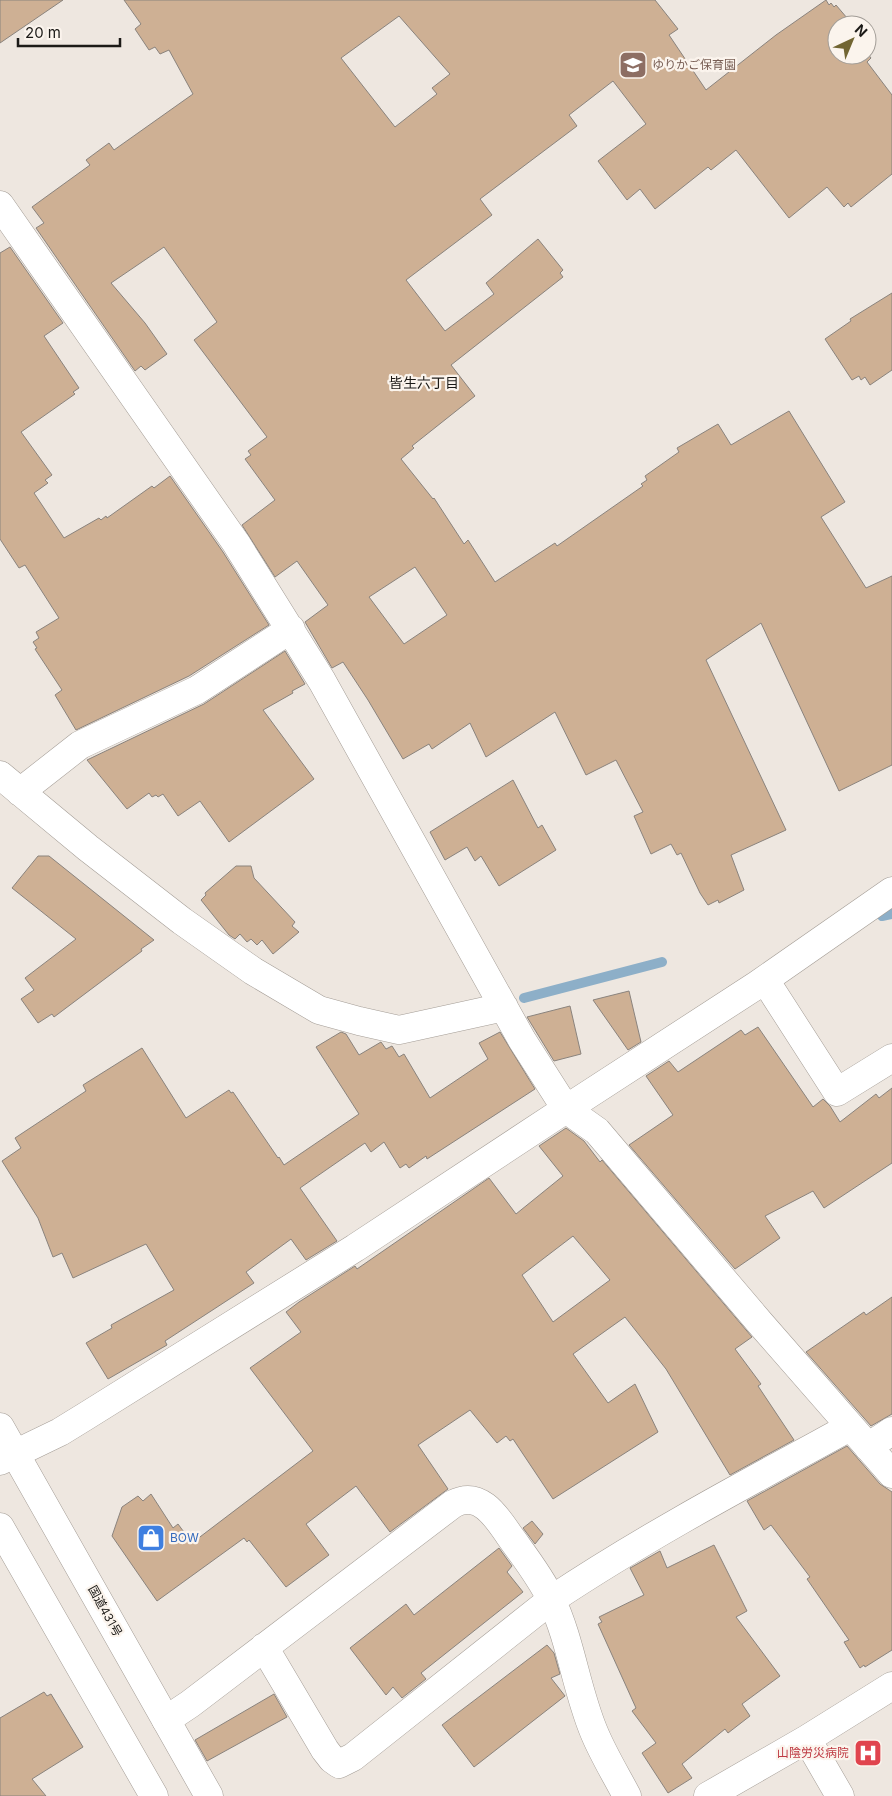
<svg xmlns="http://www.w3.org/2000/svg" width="892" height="1796" font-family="Inter,'Noto Sans JP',sans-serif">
  <rect width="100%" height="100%" fill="#eee7e0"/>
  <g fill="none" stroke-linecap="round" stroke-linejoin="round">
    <path stroke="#8dafc8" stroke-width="10" d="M882 916 892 914
      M524 998 662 962"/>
  </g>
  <path fill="#ceb094" stroke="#8a837d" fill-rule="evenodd" d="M0 0H63L0 43Z
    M124 0H655L678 29 669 35 706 90 776 35 826 0 829 5 831 3 834 7 836 5 853 25H837V55H867V53L871 58 867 62 892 95V174L851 207 848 203 844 207 827 187 789 218 736 150 711 170 708 167 655 209 640 189 627 200 598 161 646 124 613 81 569 115 577 126 480 199 492 215 406 280 445 331 494 294 486 283 538 239 563 270 560 273 563 277 451 365 475 396 412 446 414 448 401 459 433 499 434 498 464 544 468 540 495 582 555 543 557 546 643 486 641 484 647 480 645 476 679 452 677 448 718 424 731 445 789 411 845 502 821 517 866 588 892 576V765L839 791 761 623 706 660 786 830 731 855 744 890 719 903 718 900 708 905 700 893 681 853 677 855 671 844 651 854 634 816 643 812 616 760 586 775 555 712 486 757 470 723 432 749 429 744 403 759 368 700 343 662 332 668 305 622 328 605 297 561 275 577 242 525 275 500 245 459 251 455 248 451 267 437 194 340 217 322 164 247 111 283 145 323 167 354 145 370 141 366 135 371 36 228 44 223 32 207 90 165 86 160 109 143 114 150 193 94 169 50 160 54 155 47 149 50 135 29 141 24ZM399 16 450 74 432 88 437 94 395 127 341 58ZM415 567 447 615 404 644 369 597Z
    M10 247 63 323 44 336 79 388 73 392 75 394 21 432 52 475 45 480 48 483 34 493 64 538 99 518 101 520 106 516 107 518 152 486 154 488 170 476 223 552 269 625 189 676 76 730 55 695 62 690 35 649 37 648 33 642 39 638 36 632 59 618 25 565 19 568 0 539V253Z
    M892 293V370L870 385 865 377 861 380 859 376 852 380 825 339 851 321 850 319Z
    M285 651 305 684 292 691 293 693 263 710 314 779 229 842 200 801 178 816 163 794 158 797 156 795 152 797 149 793 127 809 87 760 204 704Z
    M513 780 538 828 542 825 556 850 499 886 481 856 475 861 467 847 445 860 430 832Z
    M38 856H49L154 940 141 949 142 951 54 1017 52 1014 38 1023 21 999 34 990 25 978 76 939 12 888Z
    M236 866H251L254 878 295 922 292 926 299 932 273 954 262 940 257 945 251 939 247 942 240 934 235 939 229 935 201 900 206 895 205 893Z
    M629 991 641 1042 628 1050 593 1000Z
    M570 1006 581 1054 554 1061 527 1017Z
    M758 1027 813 1107 823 1099 830 1106 840 1122 876 1094 879 1098 892 1088V1163L824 1208 813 1191 765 1216 780 1238 735 1269 629 1145 673 1115 646 1076 669 1061 678 1072 741 1030 745 1035Z
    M341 1032 346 1034 359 1055 381 1042 386 1049 392 1046 399 1057 404 1054 430 1098 488 1059 479 1043 500 1032 535 1089 427 1159 426 1156 409 1168 406 1164 400 1168 384 1142 371 1152 365 1143 300 1188 337 1241 306 1260 291 1239 246 1272 254 1283 165 1341 167 1345 108 1379 86 1343 112 1328 111 1325 174 1290 146 1244 73 1278 62 1253 53 1257 38 1218 2 1161 21 1148 15 1138 86 1091 83 1085 142 1048 186 1118 229 1090 231 1093 233 1092 278 1158 279 1157 284 1165 359 1114 316 1047Z
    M566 1128 584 1141 600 1162 602 1160 752 1337 735 1349 761 1384 758 1386 794 1440 730 1475 666 1369 625 1317 573 1354 608 1403 635 1384 658 1432 553 1499 513 1439 510 1441 506 1436 497 1443 470 1410 418 1445 448 1489 390 1532 356 1486 306 1524 329 1555 286 1587 249 1540 247 1542 244 1538 157 1601 112 1536 122 1507 138 1496 143 1501 151 1494 173 1528 178 1524 192 1543 313 1451 250 1368 301 1332 286 1312 299 1302 355 1266 357 1269 489 1178 516 1214 563 1176 539 1146ZM573 1236 610 1280 553 1322 522 1275Z
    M892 1297V1414L871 1426 806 1352 864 1312 866 1315Z
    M847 1446 880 1484 892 1492V1650L865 1667 864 1665 860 1668 844 1642 849 1640 807 1579 810 1577 771 1525 764 1530 747 1501Z
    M532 1521 543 1534 535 1544 523 1528Z
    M714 1545 747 1611 736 1617 780 1676 742 1704 750 1716 728 1733 725 1729 682 1764 692 1778 668 1793 642 1753 656 1743 632 1711 636 1708 598 1624 602 1622 599 1617 644 1595 630 1568 632 1567 660 1551 667 1568Z
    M499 1548 512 1566 507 1572 523 1592 421 1673 426 1679 402 1698 393 1687 386 1695 350 1648 406 1604 414 1615Z
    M547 1645 554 1653 560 1674 551 1678 565 1696 474 1767 442 1725Z
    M44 1692 47 1696 51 1694 83 1747 32 1779 46 1796H0V1718Z
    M274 1694 287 1717 207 1761 195 1740Z"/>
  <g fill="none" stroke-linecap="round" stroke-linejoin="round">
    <defs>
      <path id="minor" d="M0 205 236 543 322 681 522 1040 566 1109 597 1131 760 1323 892 1474
        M0 775 88 848 182 921 253 971 319 1010 359 1021 399 1030 504 1007
        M20 792 80 745 197 690 291 629
        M765 980 837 1092 892 1058
        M868 1447 892 1431
        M0 1461 60 1432 86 1416 355 1248 566 1109 757 985 892 891
        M264 1647 325 1750 332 1759 339 1764 353 1757 551 1600C647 1536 749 1482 850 1427
        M166 1720 190 1704 453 1504C480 1490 496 1516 509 1535 524 1556 540 1576 551 1599 571 1641 576 1689 594 1732 603 1754 616 1775 627 1796
        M807 1739 840 1796
        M708 1796 807 1739 892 1686"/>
      <path id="trunk" d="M0 1427 209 1796
        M0 1527 154 1796"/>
    </defs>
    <use href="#minor" stroke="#a49d96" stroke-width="29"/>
    <use href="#trunk" stroke="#a49d96" stroke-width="29"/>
    <use href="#minor" stroke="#fff" stroke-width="28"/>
    <use href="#trunk" stroke="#fff" stroke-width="28"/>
  </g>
  <defs>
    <symbol id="school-square" viewBox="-11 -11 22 22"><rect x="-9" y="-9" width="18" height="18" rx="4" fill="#8d6e63" stroke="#fbf4ed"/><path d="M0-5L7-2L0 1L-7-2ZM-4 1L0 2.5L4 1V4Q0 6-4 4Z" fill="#fff"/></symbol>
    <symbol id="shop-square" viewBox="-11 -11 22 22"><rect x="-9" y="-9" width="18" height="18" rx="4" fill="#3f7fe0" stroke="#fbf4ed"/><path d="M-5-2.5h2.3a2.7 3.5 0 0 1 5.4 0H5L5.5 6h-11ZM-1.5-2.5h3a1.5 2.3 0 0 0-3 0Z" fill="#fff"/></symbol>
    <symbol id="hospital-square" viewBox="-11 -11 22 22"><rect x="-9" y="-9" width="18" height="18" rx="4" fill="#e0444e" stroke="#fbf4ed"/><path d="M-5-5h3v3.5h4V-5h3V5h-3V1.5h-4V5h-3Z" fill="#fff"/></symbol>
  </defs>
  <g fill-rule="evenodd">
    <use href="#school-square" x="617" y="49" width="32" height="32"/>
    <use href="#shop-square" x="135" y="1522" width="32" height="32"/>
    <use href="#hospital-square" x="852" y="1737" width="32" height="32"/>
  </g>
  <g text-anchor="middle" stroke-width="4.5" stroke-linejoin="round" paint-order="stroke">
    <g font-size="12" fill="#785e54" stroke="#fbf4ed" text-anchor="start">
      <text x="652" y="69">ゆりかご保育園</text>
    </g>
    <g font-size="12" fill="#366cbe" stroke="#fbf4ed" text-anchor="start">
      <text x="170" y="1542">BOW</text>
    </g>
    <g font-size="12" fill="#1c1a17" stroke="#fbf4ed">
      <text transform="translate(105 1611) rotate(61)" y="4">国道431号</text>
    </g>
    <g font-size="12" fill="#be3a42" stroke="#fbf4ed" text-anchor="end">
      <text x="849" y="1757">山陰労災病院</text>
    </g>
    <g font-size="14" fill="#1c1a17" stroke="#fbf4ed">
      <text x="424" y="388">皆生六丁目</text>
    </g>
  </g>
  <g transform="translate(852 40) rotate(44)"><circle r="24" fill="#fbf4ed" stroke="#a29d97"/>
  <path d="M0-4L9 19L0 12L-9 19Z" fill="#726532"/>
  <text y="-8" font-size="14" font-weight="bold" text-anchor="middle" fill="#1c1a17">N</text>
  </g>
  <path d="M18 38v8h102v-8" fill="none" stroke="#1c1a17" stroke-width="2.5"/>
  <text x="25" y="38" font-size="15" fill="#1c1a17" stroke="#fbf4ed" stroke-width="4" paint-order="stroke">20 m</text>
</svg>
